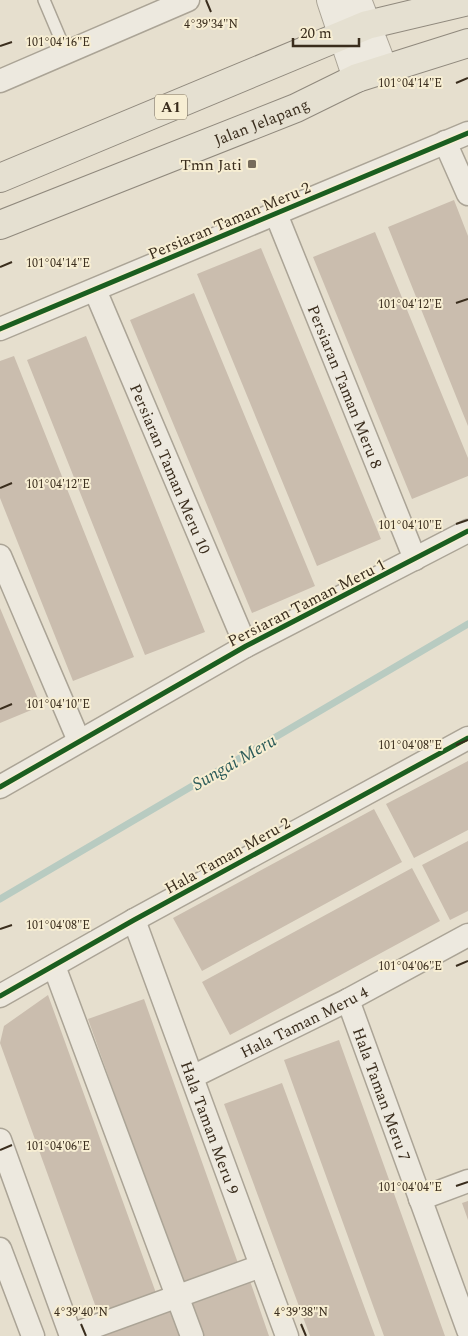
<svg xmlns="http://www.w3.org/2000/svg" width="468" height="1336" font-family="Spectral,serif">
  <rect width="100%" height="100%" fill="#e6dfce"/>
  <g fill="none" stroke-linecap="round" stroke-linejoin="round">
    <path stroke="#b8cbc1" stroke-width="7" d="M0 899 468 624"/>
  </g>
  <path fill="#cabdae" d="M454 200 468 236V426L388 227Z
    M375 232 468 458V476L412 499 313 257Z
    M261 248 381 539 317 566 197 274Z
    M194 293 315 586 252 613 130 320Z
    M86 336 205 632 145 655 27 360Z
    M14 356 134 657 73 681 0 498V361Z
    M0 608 41 706 0 723Z
    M468 761V830L414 858 386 804Z
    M374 809 402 862 202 971 173 918Z
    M468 841V911L450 920 422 865Z
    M412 868 440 921 230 1035 202 982Z
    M48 995 156 1293 98 1313 0 1043 4 1026Z
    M144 999 239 1266 183 1286 88 1019Z
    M339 1040 445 1336H384L284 1060Z
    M282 1083 375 1336H310L224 1104Z
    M468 1201V1220L462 1203Z
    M250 1281 269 1336H204L191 1302Z
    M171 1308 181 1336H105L104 1334Z"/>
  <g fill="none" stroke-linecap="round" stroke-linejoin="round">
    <defs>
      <path id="service" d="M44 0 66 52"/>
      <g id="minor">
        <path d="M0 81 188 0"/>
        <path d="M445 142 468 194"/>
        <path id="s1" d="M276 214 415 559"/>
        <path id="s2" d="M95 290 246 646"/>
        <path d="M0 329 468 133"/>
        <path d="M0 556 79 741"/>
        <path d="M0 787 246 646 468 531"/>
        <path id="s3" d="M134 920 287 1336"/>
        <path d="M54 966 192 1336"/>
        <path d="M0 996 134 920 468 738"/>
        <path id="s4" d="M348 1000 468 1330"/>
        <path id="s5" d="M192 1077 348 1000 468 935"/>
        <path d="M0 1140 71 1336"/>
        <path d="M420 1199 468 1181"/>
        <path d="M0 1249 33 1336"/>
        <path d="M71 1335 261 1266"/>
      </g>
      <path id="tertiary" d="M331 0 357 78
        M357 0 383 68"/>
      <g id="primary">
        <path d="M0 178 367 25 468 1"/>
        <path id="s6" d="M0 225 296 108 357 78 468 43"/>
      </g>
    </defs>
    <use href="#service" stroke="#aba496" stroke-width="14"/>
    <use href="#minor" stroke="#aba496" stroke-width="25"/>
    <use href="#tertiary" stroke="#aba496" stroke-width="30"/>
    <use href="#primary" stroke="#90897d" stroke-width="30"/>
    <use href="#service" stroke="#ede9df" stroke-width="11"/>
    <use href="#minor" stroke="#ede9df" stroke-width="22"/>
    <use href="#tertiary" stroke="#ede9df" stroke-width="28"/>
    <use href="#primary" stroke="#e5e0d1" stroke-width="28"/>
    <defs>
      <path id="cycleway" d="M0 329 468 133
        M0 787 246 646 468 531
        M0 996 134 920 468 738"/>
    </defs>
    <use href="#cycleway" stroke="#f7eed3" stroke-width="8"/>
    <use href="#cycleway" stroke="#1b5e20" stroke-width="5"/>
  </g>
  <path fill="none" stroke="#3a2d1d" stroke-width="2" d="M206 0 211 12M0 46 12 42M456 83 468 78M0 267 12 262M456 303 468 299M0 488 12 483M456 524 468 520M0 709 12 704M456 745 468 740M0 929 12 925M456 966 468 961M0 1150 12 1145M456 1186 468 1182M81 1324 86 1336M301 1324 306 1336"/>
  <rect fill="#766b5b" stroke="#f7eed3" stroke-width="2" x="247" y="159" width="10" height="10" rx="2.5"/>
  <g text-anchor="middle" stroke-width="4" stroke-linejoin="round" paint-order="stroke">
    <rect fill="#f7eed3" stroke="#736754" stroke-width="1" x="155" y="94.5" width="32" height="25" rx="4"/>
    <g font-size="15" font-weight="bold" fill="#3a2d1d">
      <text x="171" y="112">A1</text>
    </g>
    <g font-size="16" fill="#3a2d1d" stroke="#f7eed3">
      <text dy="6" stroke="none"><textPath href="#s6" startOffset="281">Jalan Jelapang</textPath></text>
      <text transform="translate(229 220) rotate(-23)" y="6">Persiaran Taman Meru 2</text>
      <text dy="6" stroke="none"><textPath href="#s1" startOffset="186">Persiaran Taman Meru 8</textPath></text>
      <text dy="6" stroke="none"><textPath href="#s2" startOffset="194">Persiaran Taman Meru 10</textPath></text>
      <text transform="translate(306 602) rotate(-27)" y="6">Persiaran Taman Meru 1</text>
      <text transform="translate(227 855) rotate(-29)" y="6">Hala Taman Meru 2</text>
      <text dy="6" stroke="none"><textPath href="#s5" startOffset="125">Hala Taman Meru 4</textPath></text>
      <text dy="6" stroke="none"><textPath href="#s4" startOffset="100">Hala Taman Meru 7</textPath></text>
      <text dy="6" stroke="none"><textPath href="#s3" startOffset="221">Hala Taman Meru 9</textPath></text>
    </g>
    <g font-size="16" fill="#3a2d1d" stroke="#f7eed3" text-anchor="end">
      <text x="242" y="170">Tmn Jati</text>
    </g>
    <g font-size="18" font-style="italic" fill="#2c5b59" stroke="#f7eed3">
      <text transform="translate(234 762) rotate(-30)" y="6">Sungai Meru</text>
    </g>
  </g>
  <g font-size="12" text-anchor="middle" fill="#3a2d1d" stroke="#f7eed3" stroke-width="4" stroke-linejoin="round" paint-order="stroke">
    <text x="211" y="28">4°39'34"N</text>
    <text x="58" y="46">101°04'16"E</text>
    <text x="410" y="87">101°04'14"E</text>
    <text x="58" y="267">101°04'14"E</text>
    <text x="410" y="308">101°04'12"E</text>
    <text x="58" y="488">101°04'12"E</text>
    <text x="410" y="529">101°04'10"E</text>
    <text x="58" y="708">101°04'10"E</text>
    <text x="410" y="749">101°04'08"E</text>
    <text x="58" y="929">101°04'08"E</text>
    <text x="410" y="970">101°04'06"E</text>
    <text x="58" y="1150">101°04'06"E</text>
    <text x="410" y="1191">101°04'04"E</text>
    <text x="81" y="1316">4°39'40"N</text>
    <text x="301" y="1316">4°39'38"N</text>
  </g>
  <path d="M293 38v8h66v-8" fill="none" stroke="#3a2d1d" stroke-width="2.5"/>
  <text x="300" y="38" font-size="15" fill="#3a2d1d" stroke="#f7eed3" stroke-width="4" paint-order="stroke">20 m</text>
</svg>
